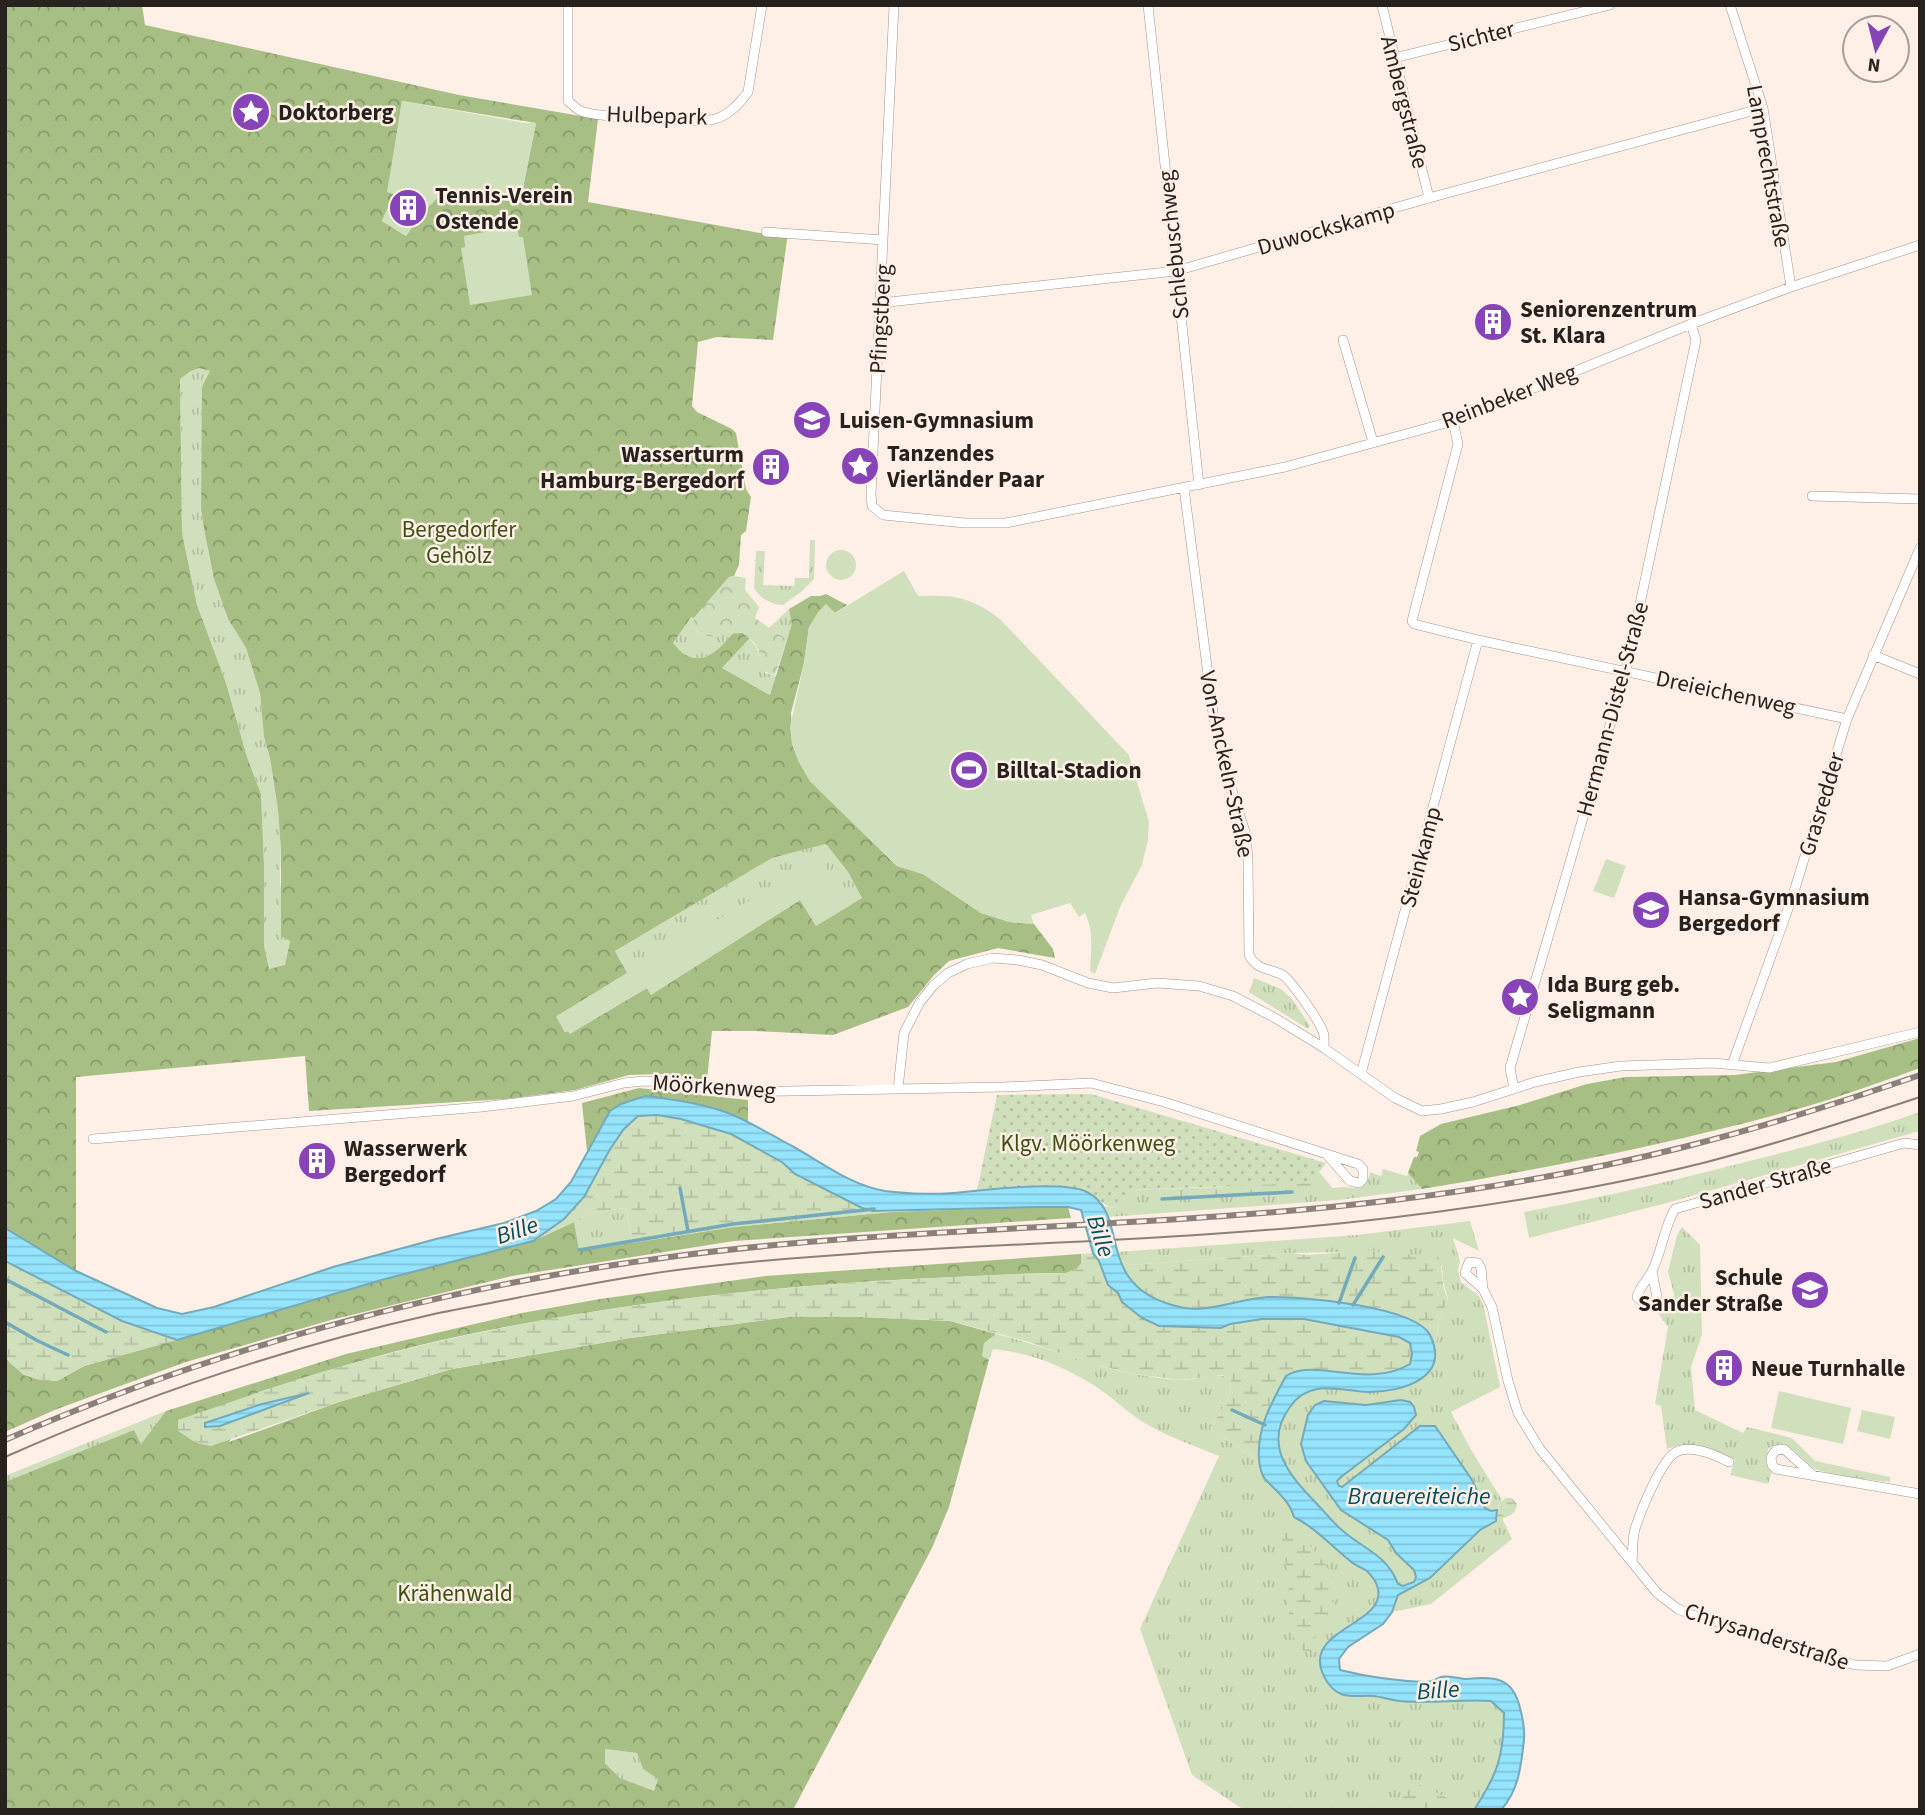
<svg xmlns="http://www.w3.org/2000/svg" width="1925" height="1815" font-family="'Source Sans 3',sans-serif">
  <defs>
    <pattern id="grass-tufts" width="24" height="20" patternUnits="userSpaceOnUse" patternTransform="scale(1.75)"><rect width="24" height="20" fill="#d1e0bc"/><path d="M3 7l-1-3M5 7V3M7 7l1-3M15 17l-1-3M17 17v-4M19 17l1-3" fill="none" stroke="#b3c0a1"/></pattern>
    <pattern id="forest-crowns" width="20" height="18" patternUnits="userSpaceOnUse" patternTransform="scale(1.75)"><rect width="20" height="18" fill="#a7bf84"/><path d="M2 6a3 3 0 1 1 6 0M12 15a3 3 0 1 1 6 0" fill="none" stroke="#889b6b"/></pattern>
    <pattern id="wetland-marsh" width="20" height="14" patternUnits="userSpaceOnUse" patternTransform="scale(1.75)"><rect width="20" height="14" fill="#d1e0bc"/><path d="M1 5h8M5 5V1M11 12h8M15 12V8" fill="none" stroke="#b3c0a1"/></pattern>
    <pattern id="park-crowns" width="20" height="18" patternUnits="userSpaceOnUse" patternTransform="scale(1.75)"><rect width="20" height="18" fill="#d1e0bc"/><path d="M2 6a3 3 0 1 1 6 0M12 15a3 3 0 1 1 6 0" fill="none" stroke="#b3c0a1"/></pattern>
    <pattern id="garden-dots" width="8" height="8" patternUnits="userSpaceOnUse" patternTransform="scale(1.75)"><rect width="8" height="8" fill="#d1e0bc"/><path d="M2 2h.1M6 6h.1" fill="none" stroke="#b3c0a1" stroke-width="1.8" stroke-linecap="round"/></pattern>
    <pattern id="water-rules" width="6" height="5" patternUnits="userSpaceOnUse" patternTransform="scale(1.75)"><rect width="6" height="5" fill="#95e4fd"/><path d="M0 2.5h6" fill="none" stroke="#80c3d8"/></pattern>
  </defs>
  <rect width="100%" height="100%" fill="#feefe7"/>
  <path fill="url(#grass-tufts)" d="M199 368 211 371 202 432 201 509 204 529 214 579 228 619 246 648 260 693 264 737 270 758 278 810 281 850 280 882 290 941 285 966 268 969 264 946V865L261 794 247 757 226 683 197 605 182 533 180 379 191 371Z
    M810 540H815L814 579 801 592 783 605C770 604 761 599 754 588L756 551H765L763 585 794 586 795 578H809Z
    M789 609 793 624 787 640 768 629Z
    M691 616 694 618V628C707 642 717 634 734 632 722 646 706 666 685 655 681 653 676 646 673 643Z
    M749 639 756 646 765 673 777 676 770 695 722 668Z
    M826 844 848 872 862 898 816 926 800 900 556 1017 627 973 615 951 772 858Z
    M1254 978 1281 989 1292 999 1310 1026 1308 1029 1249 992Z
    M1920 1112V1131L1916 1132 1663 1204 1529 1238 1524 1212C1605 1197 1685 1178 1765 1157 1817 1144 1869 1130 1920 1112Z
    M1383 1169 1407 1176 1408 1173 1422 1189 1339 1200 1108 1217 1103 1206 1116 1208 1128 1190 1159 1189 1162 1199 1346 1187C1359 1191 1368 1186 1370 1172L1381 1176Z
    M626 1208 632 1243 578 1251 574 1222 588 1213Z
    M1470 1221 1479 1251 1453 1238 1460 1261 1458 1271 1461 1282 1479 1296 1484 1307 1500 1387 1451 1412 1473 1453 1502 1500 1499 1503 1497 1510 1491 1511 1485 1508 1472 1480 1436 1428 1420 1426 1342 1488 1337 1481 1341 1477 1404 1429 1401 1400 1366 1405 1345 1402 1306 1461 1341 1510 1388 1540 1396 1553 1414 1570 1416 1577 1414 1582 1403 1586 1398 1584C1388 1557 1368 1550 1346 1533 1326 1518 1283 1474 1279 1450 1278 1443 1279 1436 1281 1429 1283 1415 1292 1400 1304 1394 1327 1382 1354 1394 1379 1391 1393 1390 1407 1384 1420 1381L1437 1339 1438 1323 1448 1299 1443 1281 1442 1266 1382 1273 1344 1252 1292 1253 1130 1265 1122 1261 1117 1252 1357 1235Z
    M1682 1227 1700 1245 1702 1335 1691 1367 1695 1410 1743 1433 1747 1427 1792 1438 1815 1461 1890 1477V1482C1873 1480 1827 1476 1814 1468 1799 1458 1787 1435 1768 1449L1766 1463 1772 1472 1768 1484 1730 1475 1735 1460C1714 1449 1690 1439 1667 1449L1661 1406 1655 1404 1668 1327 1657 1312H1671L1674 1294 1668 1272 1677 1235Z
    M996 1334C1043 1345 1087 1365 1135 1374 1149 1376 1164 1379 1178 1380 1195 1381 1213 1371 1230 1378 1234 1398 1219 1412 1210 1429L1250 1455 1259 1465 1265 1479 1290 1504 1294 1517 1314 1528 1352 1563 1369 1572 1378 1587V1597L1373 1608 1355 1622 1321 1661 1323 1675 1331 1689 1344 1696H1372L1398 1701 1491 1700 1504 1713C1504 1756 1497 1774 1474 1810H1244L1192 1775 1140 1629 1219 1456C1193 1445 1165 1436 1141 1421 1126 1411 1113 1398 1098 1388 1068 1368 1029 1352 993 1349L989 1360 982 1356 984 1343Z
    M166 1411 141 1444 134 1431 5 1482V1476Z
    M1502 1518 1512 1539 1431 1604 1392 1612 1398 1595 1430 1578 1480 1530 1487 1524Z
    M605 1749 637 1753 643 1769 658 1779 654 1792 620 1778 605 1763Z"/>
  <path fill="url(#forest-crowns)" fill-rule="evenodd" d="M5 5H142L145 25 459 95 598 119 588 202 760 233H788L773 340 717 337 698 342 692 406 697 412 732 429 736 433 746 489 751 497 746 531 741 535 739 565 734 576 729 577 694 618 691 617 673 643C676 646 681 653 686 655 706 666 722 646 734 632L743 633 749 639 722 668 770 695 792 624 789 609 811 596H820L826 594 847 605 835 613 826 605 809 627 804 663 791 713 792 744 799 762 810 781 897 866 923 874 981 913 1010 922 1034 924 1053 949 1055 958 998 948 949 961 934 975 908 1007 833 1035 756 1031H712L707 1080 661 1074 629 1075 575 1090 506 1099 309 1111 305 1056 76 1077V1271L5 1228ZM402 101 536 123 520 202 445 189 420 215 406 236 382 221 394 194 388 192ZM199 368 210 371 202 387 201 509 204 529 214 579 228 619 246 648 260 693 264 737 270 758 278 810 281 850V936L290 941 285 965 269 969 264 946V865L261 794 247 757 226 683 197 605 182 533 180 379 191 371ZM826 844 848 872 862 898 816 926 800 900 651 994 647 988 570 1033 568 1031 565 1032 557 1016 627 973 615 951 772 858Z
    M1920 1038V1068C1883 1081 1846 1095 1808 1106 1681 1142 1553 1167 1422 1189L1408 1173 1414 1157H1417L1419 1152 1416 1151 1420 1136 1441 1124 1520 1105 1587 1084 1626 1077 1735 1075 1836 1062Z
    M639 1088 748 1100V1123L714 1108 674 1099 645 1096 610 1111 587 1151 582 1103Z
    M1040 1207H1068L1071 1218 734 1241 512 1276 331 1320 186 1362 57 1409 5 1432V1358L24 1375 57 1381 84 1366 385 1279 533 1241 574 1222 579 1251 733 1227 891 1212Z
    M1081 1254V1264L1076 1269 1066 1273C1015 1273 964 1277 913 1279 755 1287 597 1306 442 1340 380 1354 320 1373 259 1392L229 1442 339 1402 452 1369 630 1338 788 1317H861L950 1321 996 1334 984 1343 982 1356 989 1360 949 1507 932 1548 793 1810H5V1482L134 1430 141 1444 166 1411 346 1354 522 1313 600 1299 765 1276ZM605 1749 637 1753 643 1769 658 1779 654 1791 620 1778 605 1763Z"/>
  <path fill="url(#wetland-marsh)" fill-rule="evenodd" d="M657 1115 681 1119 731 1134 782 1162 795 1174 873 1211 891 1212 733 1227 632 1243 626 1208 588 1213 574 1222 533 1241 552 1228 584 1197 609 1151 623 1130 638 1116Z
    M1261 1161 1320 1173 1333 1189 1162 1199 1159 1189 1221 1187Z
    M1373 1250C1393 1258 1417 1252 1438 1256 1444 1270 1440 1285 1448 1299L1438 1323 1434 1362 1430 1335 1423 1326 1379 1308 1235 1302C1192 1317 1128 1304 1117 1252L1122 1261 1130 1265 1292 1253 1306 1255Z
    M1093 1253 1099 1261 1108 1285 1118 1293 1122 1302 1159 1326 1221 1328 1230 1324 1262 1319H1304L1399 1337 1410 1343 1412 1354 1410 1364C1376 1384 1344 1371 1307 1369 1301 1369 1293 1373 1286 1376 1268 1410 1258 1426 1259 1465L1250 1455 1210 1429C1219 1412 1234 1398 1230 1378L1222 1375 1180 1380 1135 1374 1085 1362 1029 1342 950 1321 862 1317H788L630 1338 452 1369 339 1402 211 1446 196 1443 178 1431V1420C234 1401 291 1380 349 1364 532 1313 723 1289 913 1279 964 1277 1015 1273 1066 1273L1076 1269 1081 1264V1254ZM302 1395 220 1426 206 1427 220 1418Z
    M5 1261 122 1321 177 1340 84 1366 57 1381H42L24 1375 5 1358Z
    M1506 1498H1512L1517 1504C1516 1516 1506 1517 1496 1521L1499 1503Z
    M1284 1517C1298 1534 1335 1567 1335 1588 1336 1597 1332 1607 1329 1615 1322 1629 1313 1639 1309 1654 1282 1640 1291 1602 1288 1578 1286 1559 1278 1536 1284 1517Z
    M1418 1784 1458 1803V1810H1400L1398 1805 1411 1785Z"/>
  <path fill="url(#park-crowns)" d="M734 576 746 578 745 590 759 607 755 618 787 640 775 675C750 669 765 660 756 645 753 641 747 637 743 633 724 632 708 644 694 628V618L729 577Z"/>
  <path fill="url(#garden-dots)" d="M1091 1094 1326 1163 1311 1183 1129 1190 1116 1208C1098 1205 1098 1195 1083 1190 1058 1182 1004 1189 977 1190L997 1095Z"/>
  <path fill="#d1e0bc" d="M402 101 525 123H536L520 203 446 190 420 215 406 236 382 221 394 194 387 192Z
    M517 226 519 237H523L532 295 470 305 461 248 465 247 464 236Z
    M826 565a15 15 0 1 1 30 0a15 15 0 1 1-30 0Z
    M904 571 918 596C955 595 969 596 1000 619L1129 755 1149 822 1148 840 1142 865 1120 907 1095 974 1090 971C1091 950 1094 932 1085 913L1079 917 1070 903 1031 915 1034 924 1010 922 981 913 923 874 897 866 810 781 799 762 792 744 790 727 804 663 809 627 818 612 826 604 835 613Z
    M820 858 845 899 812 919 800 900 651 995 647 988 570 1034 568 1031 565 1032 556 1017Z
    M1606 859 1626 866 1614 898 1593 891Z
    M1779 1391 1851 1408 1843 1444 1771 1428Z
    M1862 1410 1895 1417 1890 1439 1857 1431Z"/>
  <path fill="url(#water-rules)" stroke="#74aaba" stroke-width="2" d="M645 1096C673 1099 701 1103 728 1113 749 1121 771 1135 792 1146 823 1163 850 1185 885 1191 907 1194 942 1195 964 1192 989 1189 1065 1181 1087 1192 1131 1215 1094 1283 1172 1305 1206 1316 1235 1299 1268 1297 1300 1296 1415 1306 1430 1335 1451 1378 1402 1392 1369 1392 1352 1392 1334 1386 1317 1389 1306 1391 1296 1398 1290 1407 1262 1445 1290 1476 1316 1503 1325 1512 1333 1523 1343 1531 1365 1550 1387 1555 1398 1584L1403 1586 1414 1582 1416 1577 1414 1570 1396 1553 1388 1540 1341 1510 1306 1461 1301 1444 1308 1415 1315 1405 1324 1401 1366 1405 1401 1400 1410 1402 1414 1407 1416 1415 1404 1429 1341 1477 1337 1481 1339 1486 1342 1487 1420 1426H1435L1472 1480 1485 1508 1491 1511 1497 1510 1496 1521 1480 1530 1430 1578 1398 1595 1392 1612 1383 1624 1348 1647 1339 1659 1340 1670C1368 1677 1397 1681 1426 1682 1432 1682 1435 1679 1441 1677 1449 1675 1459 1679 1467 1679 1496 1676 1513 1678 1520 1708 1523 1719 1525 1728 1524 1740 1521 1766 1519 1790 1501 1810H1474C1497 1775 1504 1756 1504 1713L1491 1701C1461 1699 1430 1704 1400 1701 1391 1700 1382 1697 1373 1696 1363 1695 1351 1698 1341 1694 1334 1691 1330 1687 1326 1680 1296 1630 1386 1626 1378 1589 1377 1583 1371 1575 1367 1571 1361 1567 1354 1565 1349 1560 1329 1544 1317 1529 1294 1517 1289 1500 1276 1491 1265 1479 1261 1474 1259 1464 1259 1458 1257 1427 1272 1402 1286 1376 1315 1357 1367 1390 1410 1364L1412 1354 1410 1343 1399 1337 1304 1319H1262L1230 1324 1221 1328 1159 1326 1142 1318 1122 1302 1118 1293 1108 1285 1099 1261 1093 1253 1081 1210 1068 1207H1040L873 1211 862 1208 795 1174 782 1162 731 1134 681 1119 657 1115 638 1116 623 1130 609 1151 584 1197 564 1219 533 1241 385 1279 177 1340 122 1321 5 1261V1228L76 1271 157 1308 182 1314 214 1307 333 1267 436 1239 504 1223 536 1211 556 1199 571 1182 610 1111 621 1104Z
    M309 1393 220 1426 205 1427V1423L262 1404Z"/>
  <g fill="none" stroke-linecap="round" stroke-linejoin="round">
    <path stroke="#74aaba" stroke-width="3.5" d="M680 1188 688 1231
      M1162 1199 1292 1192
      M579 1250 733 1224 874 1209
      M5 1279 106 1332
      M1339 1303 1355 1258
      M1353 1305 1383 1257
      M5 1322 38 1341 68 1355
      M1232 1410 1265 1425"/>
    <defs>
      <path id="minor" d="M568 5V101C572 104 576 109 581 111 593 117 701 123 715 119 729 115 740 103 748 92L762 5
        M894 5 871 494 872 506 883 515 965 523H1006L1285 467 1453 421 1691 324 1791 287 1920 245
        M1148 5 1199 485
        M1382 5 1429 198
        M1730 5 1763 108 1791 287
        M1394 58 1610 5
        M766 232 883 240
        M880 303 1176 271 1429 198 1763 108
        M1343 340 1373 442
        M1453 421 1458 444 1415 609 1412 621 1414 624 1478 640 1847 719
        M1184 488 1213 713 1223 762 1246 835 1248 861 1249 955C1257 970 1267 968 1281 974 1289 977 1320 1022 1323 1032 1325 1036 1324 1043 1324 1048
        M1812 496 1920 499
        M1873 655 1920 674
        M1732 1065 1793 895 1847 719 1920 548
        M1361 1074 1478 640
        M898 1089 904 1033 920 1002 933 986 948 973 967 964 993 958 1018 960 1042 965 1088 983 1113 988 1157 983 1199 986 1233 996 1275 1018 1324 1048 1395 1098 1422 1111 1441 1109 1473 1102 1535 1082 1579 1072 1621 1066 1713 1063 1769 1068 1920 1032
        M1514 1089 1510 1068 1626 670 1696 340 1691 324
        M93 1139 482 1107 573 1096 624 1083 644 1081 670 1082 732 1092 1004 1087 1091 1083 1164 1102 1358 1164 1363 1169V1179L1359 1183 1350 1181 1328 1156
        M1652 1272 1657 1297 1653 1304H1645L1637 1297C1640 1286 1646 1282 1651 1273 1662 1253 1663 1229 1675 1209L1904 1143 1920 1145
        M1483 1289 1481 1268 1478 1263 1469 1262 1465 1273 1483 1289 1492 1307 1508 1381 1518 1413 1540 1449 1657 1593 1678 1609 1690 1614 1855 1665 1887 1666 1920 1654
        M1814 1476 1784 1449 1776 1450 1771 1457 1772 1465 1776 1469 1920 1494
        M1632 1562C1633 1552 1632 1539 1635 1529 1640 1513 1661 1460 1676 1452 1691 1444 1715 1455 1729 1462"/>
    </defs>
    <use href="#minor" stroke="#a4938a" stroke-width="10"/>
    <use href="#minor" stroke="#fff" stroke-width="9"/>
    <path stroke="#8b817b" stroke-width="2" d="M5 1457C142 1396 288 1347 434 1314 463 1308 492 1303 521 1297 573 1287 624 1277 677 1270 898 1243 1122 1246 1344 1223 1464 1210 1586 1192 1703 1163 1776 1144 1848 1121 1920 1097"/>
    <defs>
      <path id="rail" d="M5 1440C218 1347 447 1286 677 1256 915 1225 1156 1229 1394 1200 1491 1188 1589 1171 1684 1147 1764 1127 1842 1102 1920 1075"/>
    </defs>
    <use href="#rail" stroke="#8b817b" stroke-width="6"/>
    <use href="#rail" stroke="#feefe7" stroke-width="3.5" stroke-dasharray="10" stroke-linecap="butt"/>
  </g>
  <defs>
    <symbol id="sight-disc" viewBox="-11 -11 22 22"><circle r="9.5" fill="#8644b8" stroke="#feefe7"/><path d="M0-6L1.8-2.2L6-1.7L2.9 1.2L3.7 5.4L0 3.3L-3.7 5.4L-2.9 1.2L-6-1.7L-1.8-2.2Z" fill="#fff"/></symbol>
    <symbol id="building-disc" viewBox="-11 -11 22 22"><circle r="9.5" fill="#8644b8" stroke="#feefe7"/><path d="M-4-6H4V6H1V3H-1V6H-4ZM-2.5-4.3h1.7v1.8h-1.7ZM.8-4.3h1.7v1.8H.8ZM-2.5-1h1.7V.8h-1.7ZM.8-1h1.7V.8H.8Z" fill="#fff"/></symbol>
    <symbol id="school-disc" viewBox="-11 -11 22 22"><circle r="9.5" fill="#8644b8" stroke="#feefe7"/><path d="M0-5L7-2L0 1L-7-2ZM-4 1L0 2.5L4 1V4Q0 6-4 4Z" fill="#fff"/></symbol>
    <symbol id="stadium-disc" viewBox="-11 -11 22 22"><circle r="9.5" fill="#8644b8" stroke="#feefe7"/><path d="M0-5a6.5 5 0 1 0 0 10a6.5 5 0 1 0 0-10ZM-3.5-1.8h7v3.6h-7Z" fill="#fff"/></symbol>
  </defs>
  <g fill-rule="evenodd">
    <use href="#sight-disc" x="229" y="90" width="44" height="44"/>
    <use href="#building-disc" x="386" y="186" width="44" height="44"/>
    <use href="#building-disc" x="1471" y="300" width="44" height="44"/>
    <use href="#school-disc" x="790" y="398" width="44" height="44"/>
    <use href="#sight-disc" x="838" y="444" width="44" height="44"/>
    <use href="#building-disc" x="749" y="445" width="44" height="44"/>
    <use href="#stadium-disc" x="947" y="748" width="44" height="44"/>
    <use href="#school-disc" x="1629" y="888" width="44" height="44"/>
    <use href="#sight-disc" x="1498" y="975" width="44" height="44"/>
    <use href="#building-disc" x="295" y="1139" width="44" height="44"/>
    <use href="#school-disc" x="1788" y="1268" width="44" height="44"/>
    <use href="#building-disc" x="1702" y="1346" width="44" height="44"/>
  </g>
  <g text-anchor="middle" stroke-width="5" stroke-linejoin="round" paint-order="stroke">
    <g font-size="23" fill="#28221e" stroke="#feefe7">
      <text transform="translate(1481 36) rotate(-14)" y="8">Sichter</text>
      <text transform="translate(1405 102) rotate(76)" y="8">Ambergstraße</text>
      <text transform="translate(657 115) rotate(2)" y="8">Hulbepark</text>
      <text transform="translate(1769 166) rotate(80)" y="8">Lamprechtstraße</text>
      <text transform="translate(1326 228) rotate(-16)" y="8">Duwockskamp</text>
      <text transform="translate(1173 245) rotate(-96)" y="8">Schlebuschweg</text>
      <text transform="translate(880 319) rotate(-87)" y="8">Pfingstberg</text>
      <text transform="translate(1509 396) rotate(-21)" y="8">Reinbeker Weg</text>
      <text transform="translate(1726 692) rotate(12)" y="8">Dreieichenweg</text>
      <text transform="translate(1612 709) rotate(-75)" y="8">Hermann-Distel-Straße</text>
      <text transform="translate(1227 764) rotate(78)" y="8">Von-Anckeln-Straße</text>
      <text transform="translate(1821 804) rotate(-73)" y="8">Grasredder</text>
      <text transform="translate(1420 857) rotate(-75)" y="8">Steinkamp</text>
      <text transform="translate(714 1086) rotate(4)" y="8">Möörkenweg</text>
      <text transform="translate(1765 1183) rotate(-16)" y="8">Sander Straße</text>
      <text transform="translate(1767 1636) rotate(18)" y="8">Chrysanderstraße</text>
    </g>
    <g font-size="23" font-weight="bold" fill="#28221e" stroke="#feefe7" text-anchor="start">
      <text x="278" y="120">Doktorberg</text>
      <text x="435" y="203">Tennis-Verein<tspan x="435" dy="26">Ostende</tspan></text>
      <text x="1520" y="317">Seniorenzentrum<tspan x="1520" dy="26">St. Klara</tspan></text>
      <text x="839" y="428">Luisen-Gymnasium</text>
      <text x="887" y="461">Tanzendes<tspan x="887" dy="26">Vierländer Paar</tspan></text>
      <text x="744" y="462" text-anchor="end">Wasserturm<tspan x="744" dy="26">Hamburg-Bergedorf</tspan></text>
      <text x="996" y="778">Billtal-Stadion</text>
      <text x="1678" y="905">Hansa-Gymnasium<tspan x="1678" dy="26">Bergedorf</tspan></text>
      <text x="1547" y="992">Ida Burg geb.<tspan x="1547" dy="26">Seligmann</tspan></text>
      <text x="344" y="1156">Wasserwerk<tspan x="344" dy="26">Bergedorf</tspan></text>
      <text x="1783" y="1285" text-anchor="end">Schule<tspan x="1783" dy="26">Sander Straße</tspan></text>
      <text x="1751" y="1376">Neue Turnhalle</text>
    </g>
    <g font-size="23" fill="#3c5010" stroke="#feefe7">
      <text x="459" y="537">Bergedorfer<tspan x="459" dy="26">Gehölz</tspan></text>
      <text x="1088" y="1151">Klgv. Möörkenweg</text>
      <text x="455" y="1601">Krähenwald</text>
    </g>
    <g font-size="24" font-style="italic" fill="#064d5e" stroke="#feefe7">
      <text transform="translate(517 1230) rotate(-18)" y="8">Bille</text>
      <text transform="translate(1101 1236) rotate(72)" y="8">Bille</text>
      <text x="1419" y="1504">Brauereiteiche</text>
      <text transform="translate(1438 1690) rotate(-4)" y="8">Bille</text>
    </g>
  </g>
  <rect width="1925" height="1815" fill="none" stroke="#28221e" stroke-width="14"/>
  <g transform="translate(1876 49) rotate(187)"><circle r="33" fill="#feefe7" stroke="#a89d97" stroke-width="2"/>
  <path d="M0-5L12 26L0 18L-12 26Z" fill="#8644b8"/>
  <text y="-10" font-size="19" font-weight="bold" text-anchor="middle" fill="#28221e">N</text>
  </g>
</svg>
